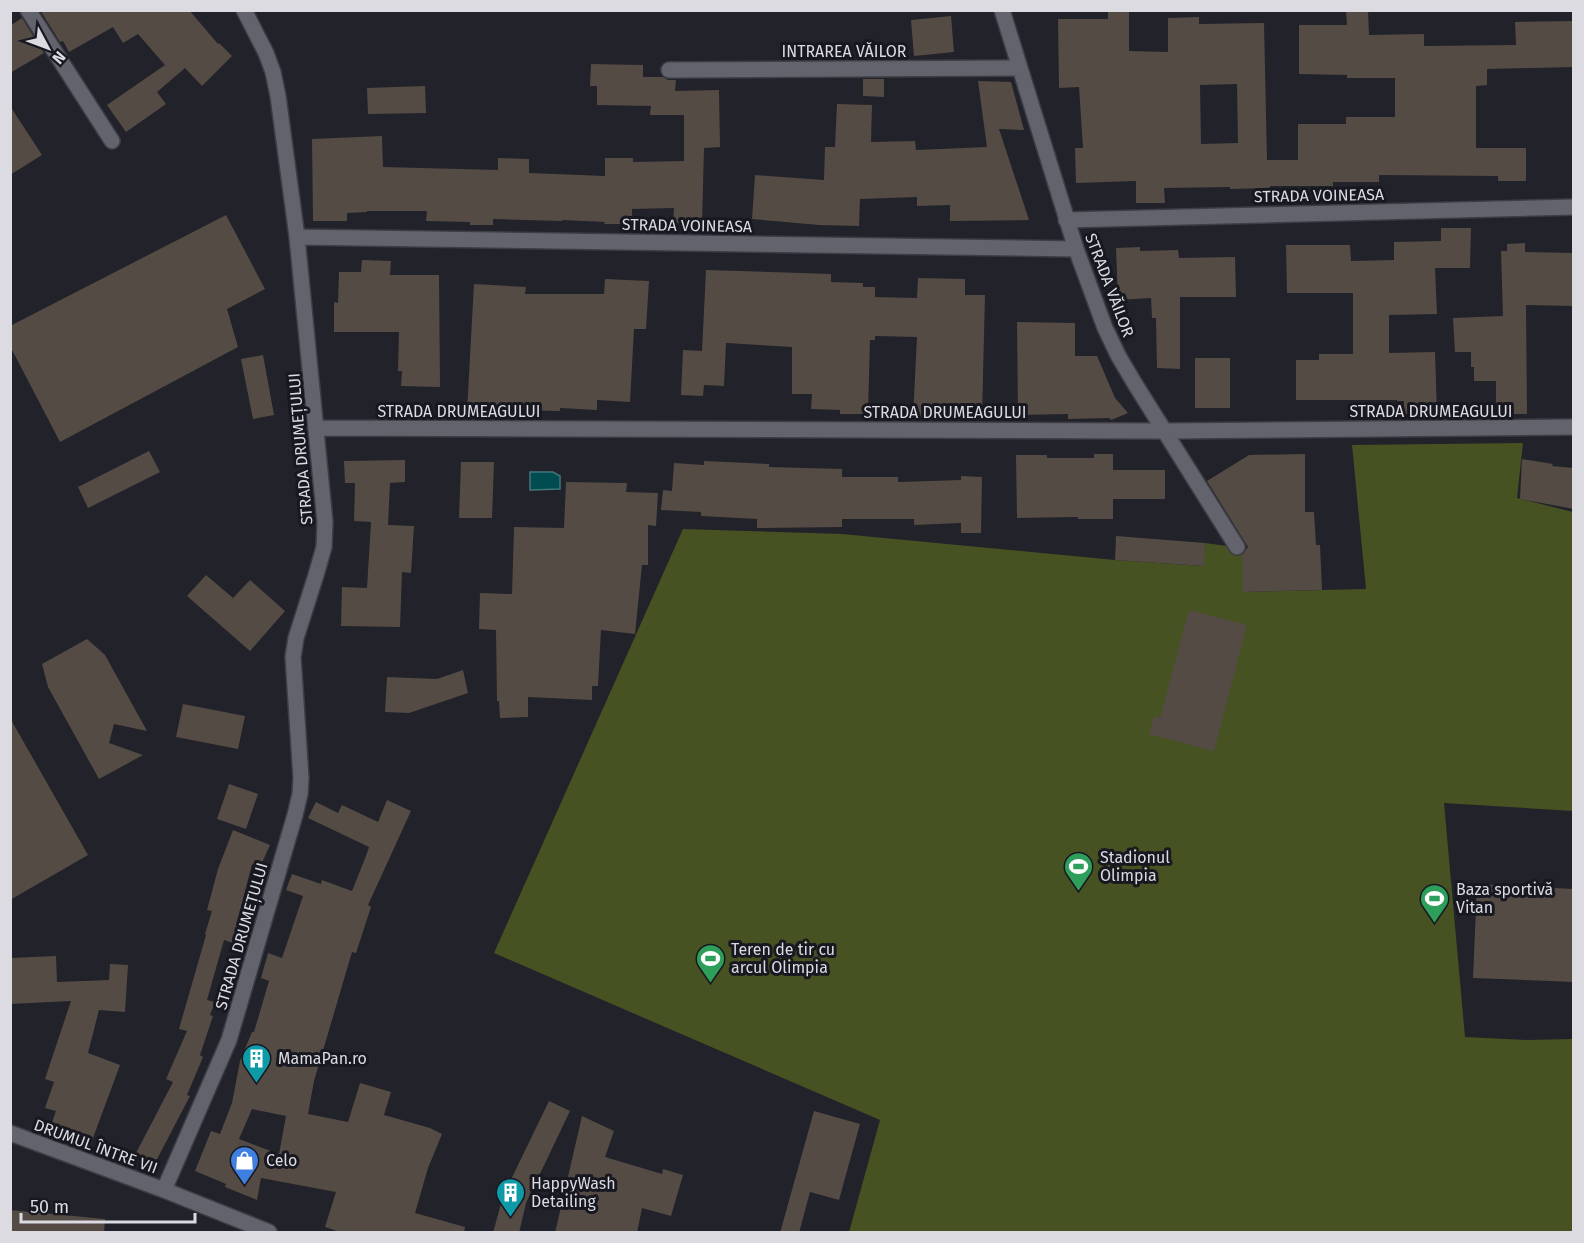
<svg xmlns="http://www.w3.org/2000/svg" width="1584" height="1243" font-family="'Fira Sans',sans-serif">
  <rect width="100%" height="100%" fill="#22222a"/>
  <path fill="#465221" d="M1523 443 1517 498 1573 512V811L1444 803 1465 1037 1527 1040 1573 1039V1232H849L880 1120 494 953 683 529 842 534 1115 560 1203 566 1205 543 1242 548 1244 592 1366 589 1352 445Z"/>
  <path fill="#004c50" stroke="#42777c" stroke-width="1.5" d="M530 472H553L560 476V489L530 490Z"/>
  <path fill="#544b44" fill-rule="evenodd" d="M40 10H189L218 44 219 43 232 56 202 86 185 68 157 92 166 104 126 132 107 105 165 65 138 34 123 43 113 27 69 52 63 41 60 42Z
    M1108 10H1129V51L1168 52V18L1199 17V24L1264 23 1267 160H1298V124H1346V117H1395V78H1347V75L1299 74V25H1347L1346 11 1368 10 1369 35 1424 34V46L1516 45 1515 22 1574 21V67L1487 69V85L1476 86V148H1526V181H1498V176L1379 175V182H1333V186H1270V188L1230 189V187L1164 188 1165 203H1136V181L1076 183 1075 148H1083L1079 87 1059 88 1058 19H1108ZM1237 84 1238 143 1201 144 1200 85Z
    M951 16 954 52 914 56 911 20Z
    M22 18 44 53 10 73V26Z
    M591 64 643 65V77H663L668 80H676L675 91 719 90 720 147 704 148 702 224 673 223 674 208 632 209V224H604L605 222 562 220V221L493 219V225H470V222L426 221 427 211H367V212L347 213V221H313L312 139 382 136 383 167 498 170V158L529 159V173L605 176V158H633V162L684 161V115H650L651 106 597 105V86H590Z
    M863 79H884V97L863 96Z
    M978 81 1011 82 1024 130 999 129 1029 220 950 221V205L917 206V197L860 199 859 226 819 225 752 219 755 175 824 180 825 147H835L837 104 872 105 871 142 915 141 916 150 987 147Z
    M425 86 426 113 368 114 367 88Z
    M10 106 42 155 10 175Z
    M226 215 265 289 227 309 238 347 60 442 10 346V326Z
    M1441 228H1471L1470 268H1435L1437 314 1389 315V353L1435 352 1437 414H1404V401H1397V400H1296V360H1319V354H1353V293H1287L1286 245H1350L1351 261 1394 260V242L1441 241Z
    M1525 243V252L1574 253V306L1526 305 1527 414H1496V381H1474V367H1471V352H1455L1453 318 1503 316 1501 251H1507V244Z
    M1140 247V251L1178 250 1179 258 1235 257 1236 297H1180V369L1157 368 1156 318H1152L1151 298 1118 300 1116 248Z
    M362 260 391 261 390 275H439L440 387 401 386 402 371H398L399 332H334V302L338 303 339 272H361Z
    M706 270 831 274V282L863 283V287H875V297L917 298 918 278 965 279V295H985L982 417H941V418L913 417 917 337 875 336V340H870L868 414H840V410L811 409 812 394H792V347L726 343 724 386 704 385 703 396 681 395 683 350 702 351Z
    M605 279 649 281 646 329H634L630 402 597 400V410L560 408V411L521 410V412L467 411 474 284 526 287 525 294H604Z
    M1017 322 1075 323V356H1097L1115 398 1128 413 1111 420 1109 418 1068 419V414L1018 415Z
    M263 355 274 415 253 419 241 359Z
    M1195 358H1230V408H1195Z
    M149 451 160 472 88 508 78 487Z
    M1094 454H1113V470H1165V499H1113V519H1078V517L1017 518 1016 455H1047V458H1094Z
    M1305 454V512H1314L1316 545H1320L1322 590 1243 592 1242 555 1248 547 1207 481 1249 455Z
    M1522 459 1553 464 1552 466 1574 468V509L1520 499Z
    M405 460V482L390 483 388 525 414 526 411 573 402 572 400 627 341 626 342 587 367 588 371 522 354 521 355 483H345L344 461Z
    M704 461 769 464V467L842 469V477H898V482L961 480V476L982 477 981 533H961V523L914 525V519H842V527L757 528V519L701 516V512L661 510 663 490 672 491 674 463 704 465Z
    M461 462H494L492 518H459Z
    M566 482 627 483 626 492 658 493 656 526 648 525V565H642L635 634 601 630 598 686H592V700L528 697V717L500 718 499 701H497L496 630 479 629 480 593 512 594 514 527 564 528Z
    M1116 536 1205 543 1204 566 1115 560Z
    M206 575 233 598 250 580 285 611 250 651 187 596Z
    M1189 610 1247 625 1214 751 1149 734 1154 716 1160 718Z
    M87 639 105 655 147 731 114 724 109 743 143 755 99 779 48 687 42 664Z
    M463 670 468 693 409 713 385 712 387 677 437 679Z
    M183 704 245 716 238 749 176 737Z
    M10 718 88 855 10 900Z
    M229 784 258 794 246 829 217 819Z
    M387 800 411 811 368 905 371 907 356 953 352 952 314 1081 308 1114 348 1122 360 1083 391 1092 384 1115 430 1128 442 1134 428 1168 415 1213 465 1227 464 1233H343L325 1227 336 1192 261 1178 257 1200 225 1187 226 1184 195 1171 211 1131 220 1134 232 1103 240 1061 252 1032H254L269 981 261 978 268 953 282 958 303 896 286 890 292 874 321 884 322 880 352 891 366 856 369 847 308 818 316 802 338 813 342 805 378 822ZM252 1109 286 1116 279 1154 239 1139Z
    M233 830 270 845 260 867 252 864 237 922 243 923 236 944 224 940 207 1000 215 1002 210 1015 213 1016 200 1055 203 1057 187 1095 190 1096 154 1165 135 1155 173 1082 166 1079 187 1031 179 1029 206 935 205 934 212 911 207 910 218 869Z
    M1477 884 1574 889V982L1473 978Z
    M56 956 57 982 109 980 110 964 128 965 125 1012 99 1010 88 1053 120 1065 90 1146 69 1138 70 1135 50 1128 56 1111 45 1108 54 1082 45 1079 71 1001 10 1004V958Z
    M549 1101 570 1111 526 1203 519 1233H493L503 1196Z
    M814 1111 860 1124 839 1200 810 1192 799 1233H780Z
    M582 1116 614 1131 605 1157 662 1174 663 1169 683 1175 671 1216 642 1208 637 1233H555Z
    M10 1210 105 1219 104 1233H10Z"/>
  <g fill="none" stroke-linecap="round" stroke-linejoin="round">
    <defs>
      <path id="street" d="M28 10 112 141
        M1002 10 1076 249 1105 328 1119 357 1135 384 1237 547
        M669 70 1019 68
        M1066 220 1574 207
        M297 237 1076 249
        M317 428 1165 431 1574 427
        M10 1133 164 1190 269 1232
        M164 1190 229 1040 295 815 300 794 301 778 293 657 296 638 316 575 324 547 325 522 297 237 278 96 273 72 266 53 244 10"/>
    </defs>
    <use href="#street" stroke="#3d3d44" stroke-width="18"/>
    <use href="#street" stroke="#63636d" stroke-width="15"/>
  </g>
  <defs>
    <symbol id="stadium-pin" viewBox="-11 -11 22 30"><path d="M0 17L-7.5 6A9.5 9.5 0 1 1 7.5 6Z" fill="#2e9e5b" stroke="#181821"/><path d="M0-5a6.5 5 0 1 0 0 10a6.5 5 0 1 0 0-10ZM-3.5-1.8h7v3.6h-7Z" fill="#fff"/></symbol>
    <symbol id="building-pin" viewBox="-11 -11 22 30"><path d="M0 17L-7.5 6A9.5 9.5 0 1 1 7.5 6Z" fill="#0f9aa8" stroke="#181821"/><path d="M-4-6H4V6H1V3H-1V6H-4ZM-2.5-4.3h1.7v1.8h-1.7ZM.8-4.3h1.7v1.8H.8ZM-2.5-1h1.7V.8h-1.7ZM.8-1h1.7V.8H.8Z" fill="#fff"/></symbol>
    <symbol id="shop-pin" viewBox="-11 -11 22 30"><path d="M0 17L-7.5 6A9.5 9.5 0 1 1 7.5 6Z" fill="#3f7fe0" stroke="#181821"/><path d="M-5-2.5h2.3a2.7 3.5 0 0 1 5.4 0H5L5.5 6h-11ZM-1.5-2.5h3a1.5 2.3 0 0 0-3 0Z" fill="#fff"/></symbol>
  </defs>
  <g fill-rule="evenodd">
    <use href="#stadium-pin" x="1062" y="850" width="33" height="45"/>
    <use href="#stadium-pin" x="1418" y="882" width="33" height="45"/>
    <use href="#stadium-pin" x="694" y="942" width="33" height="45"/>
    <use href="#building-pin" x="240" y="1042" width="33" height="45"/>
    <use href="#shop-pin" x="228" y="1144" width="33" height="45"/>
    <use href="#building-pin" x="494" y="1176" width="33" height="45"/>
  </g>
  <g text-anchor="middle" stroke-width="6" stroke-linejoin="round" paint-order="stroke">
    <g font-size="16" fill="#dbdbe1" stroke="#181821">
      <text x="844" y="57">INTRAREA VĂILOR</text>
      <text transform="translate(1319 195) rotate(-1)" y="6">STRADA VOINEASA</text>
      <text transform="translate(687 225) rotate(1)" y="6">STRADA VOINEASA</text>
      <text transform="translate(1110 285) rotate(69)" y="6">STRADA VĂILOR</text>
      <text x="459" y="417">STRADA DRUMEAGULUI</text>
      <text x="1431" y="417">STRADA DRUMEAGULUI</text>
      <text x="945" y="418">STRADA DRUMEAGULUI</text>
      <text transform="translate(300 449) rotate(-95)" y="6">STRADA DRUMEȚULUI</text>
      <text transform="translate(241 936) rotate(-74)" y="6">STRADA DRUMEȚULUI</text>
      <text transform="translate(96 1146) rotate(20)" y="6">DRUMUL ÎNTRE VII</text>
    </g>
    <g font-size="16" fill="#dbdbe1" stroke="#181821" text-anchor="start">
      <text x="1100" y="863">Stadionul<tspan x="1100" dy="18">Olimpia</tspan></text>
      <text x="1456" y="895">Baza sportivă<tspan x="1456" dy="18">Vitan</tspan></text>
      <text x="731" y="955">Teren de tir cu<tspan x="731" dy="18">arcul Olimpia</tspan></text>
      <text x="278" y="1064">MamaPan.ro</text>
      <text x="266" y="1166">Celo</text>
      <text x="531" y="1189">HappyWash<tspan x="531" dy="18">Detailing</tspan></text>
    </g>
  </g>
  <rect width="1584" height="1243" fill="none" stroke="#dbdbe1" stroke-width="24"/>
  <g transform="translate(48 48) rotate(131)" stroke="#181821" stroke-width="4.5" paint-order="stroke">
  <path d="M0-4.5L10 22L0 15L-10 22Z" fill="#dbdbe1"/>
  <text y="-9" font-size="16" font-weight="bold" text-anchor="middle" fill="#dbdbe1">N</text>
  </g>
  <path d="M21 1213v9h174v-9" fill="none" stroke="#dbdbe1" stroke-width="3"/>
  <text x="30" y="1213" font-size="18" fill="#dbdbe1" stroke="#181821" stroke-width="4.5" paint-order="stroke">50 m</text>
</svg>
